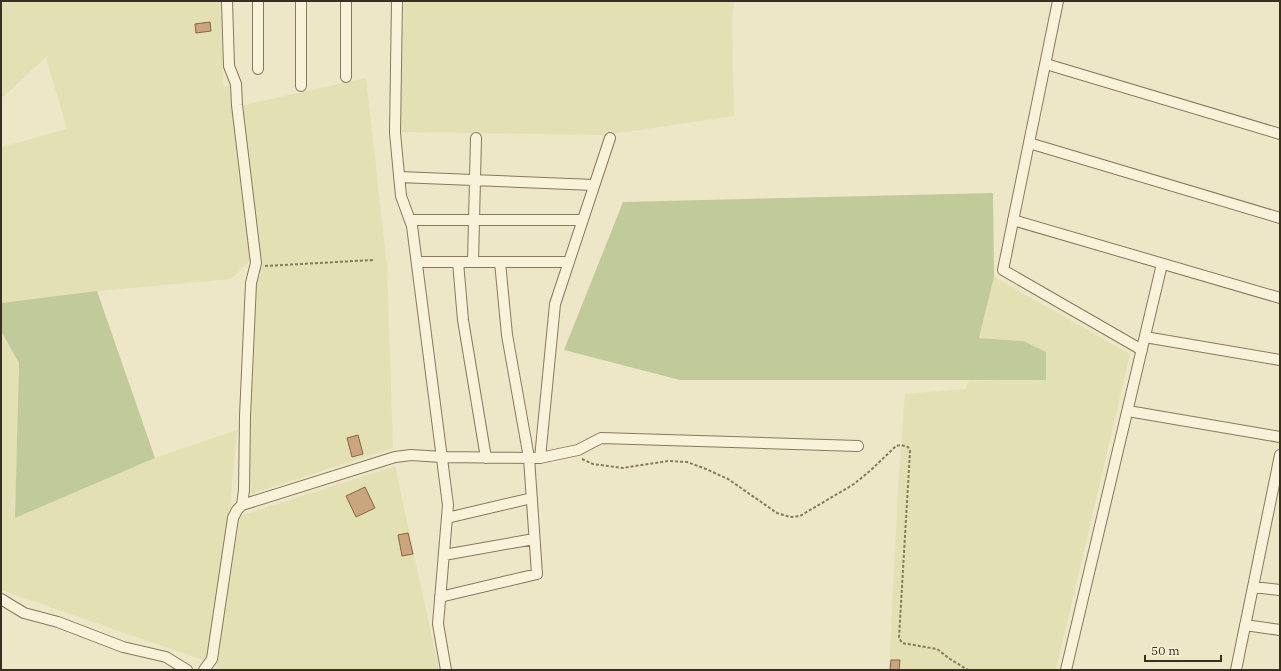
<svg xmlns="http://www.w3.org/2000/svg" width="1281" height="671" font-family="'IBM Plex Serif',serif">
  <rect width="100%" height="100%" fill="#ede6c7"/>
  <path fill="#e3e0b4" d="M2 1H221L223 87 232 84 253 258 231 279 97 291 1 303V147L67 129 46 57 3 97 1 95V18Z
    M404 1H734L732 21 734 116 604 135 400 132Z
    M366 78 387 266 393 448 251 494 250 408 257 278 261 277 239 106Z
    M994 277 1130 354 1056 670H889L899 473 905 394 966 389 969 381 1046 380 1022 341 979 338Z
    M1 331 19 363 15 518 155 458 237 430 229 518 206 661 1 590Z
    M395 466 439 670H216L240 516Z"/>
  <path fill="#c1cb9a" d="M993 193 994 277 979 338 1023 341 1046 352V380H680L564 350 623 202Z
    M97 291 155 458 15 518 19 363 1 331V303Z"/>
  <path fill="#caa57e" stroke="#876543" d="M210 22 211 31 196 33 195 24Z
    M358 435 363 454 352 457 347 438Z
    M365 487 375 508 356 517 346 496Z
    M408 533 413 554 402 556 398 535Z
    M891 660H900L899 670H890Z"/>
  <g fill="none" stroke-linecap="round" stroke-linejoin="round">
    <defs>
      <path id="street" d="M258 1V69
        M301 1V86
        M346 1V77
        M397 1 395 133 401 196 412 226 448 505 438 624 446 670
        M1058 1 1003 270 1142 350
        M1046 64 1280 134
        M1029 143 1280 218
        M399 177 594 185
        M410 220H583
        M1013 220 1280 298
        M417 262H569
        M458 262 463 320 486 458
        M473 262 476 138
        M1145 337 1280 360
        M1128 411 1280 437
        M540 458 555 304 610 138
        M242 505 395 457 411 455 442 457 540 458 578 450 601 438 858 446
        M447 518 532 498
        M444 555 534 539
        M1253 587 1280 590
        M440 597 537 574 529 458 507 335 500 262
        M1 599 24 613 58 622 123 647 166 657 187 670
        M1245 625 1280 630
        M204 670 212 659 233 518 237 510 242 505 244 490 245 416 251 283 256 263 237 105 236 84 229 66 227 1
        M1066 670 1162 264
        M1236 670 1280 455"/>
    </defs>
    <use href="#street" stroke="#89785c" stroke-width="12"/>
    <path stroke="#89785c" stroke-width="2" stroke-dasharray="3 2" stroke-linecap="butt" d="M265 266 373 260
      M582 459 593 464 623 468 668 461 687 462 706 469 728 479 777 513 790 517 800 516 854 484 871 470 896 446 901 445 908 447 910 451 899 638 902 643 937 649 950 659 968 670"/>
    <use href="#street" stroke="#f8f2da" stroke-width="10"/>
  </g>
  <rect width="1281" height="671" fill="none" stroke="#392f20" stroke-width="4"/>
  <path d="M1145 655v6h76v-6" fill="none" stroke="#392f20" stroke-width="2"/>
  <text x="1151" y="655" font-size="12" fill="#392f20" stroke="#f5efd6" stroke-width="3" paint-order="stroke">50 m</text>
</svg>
